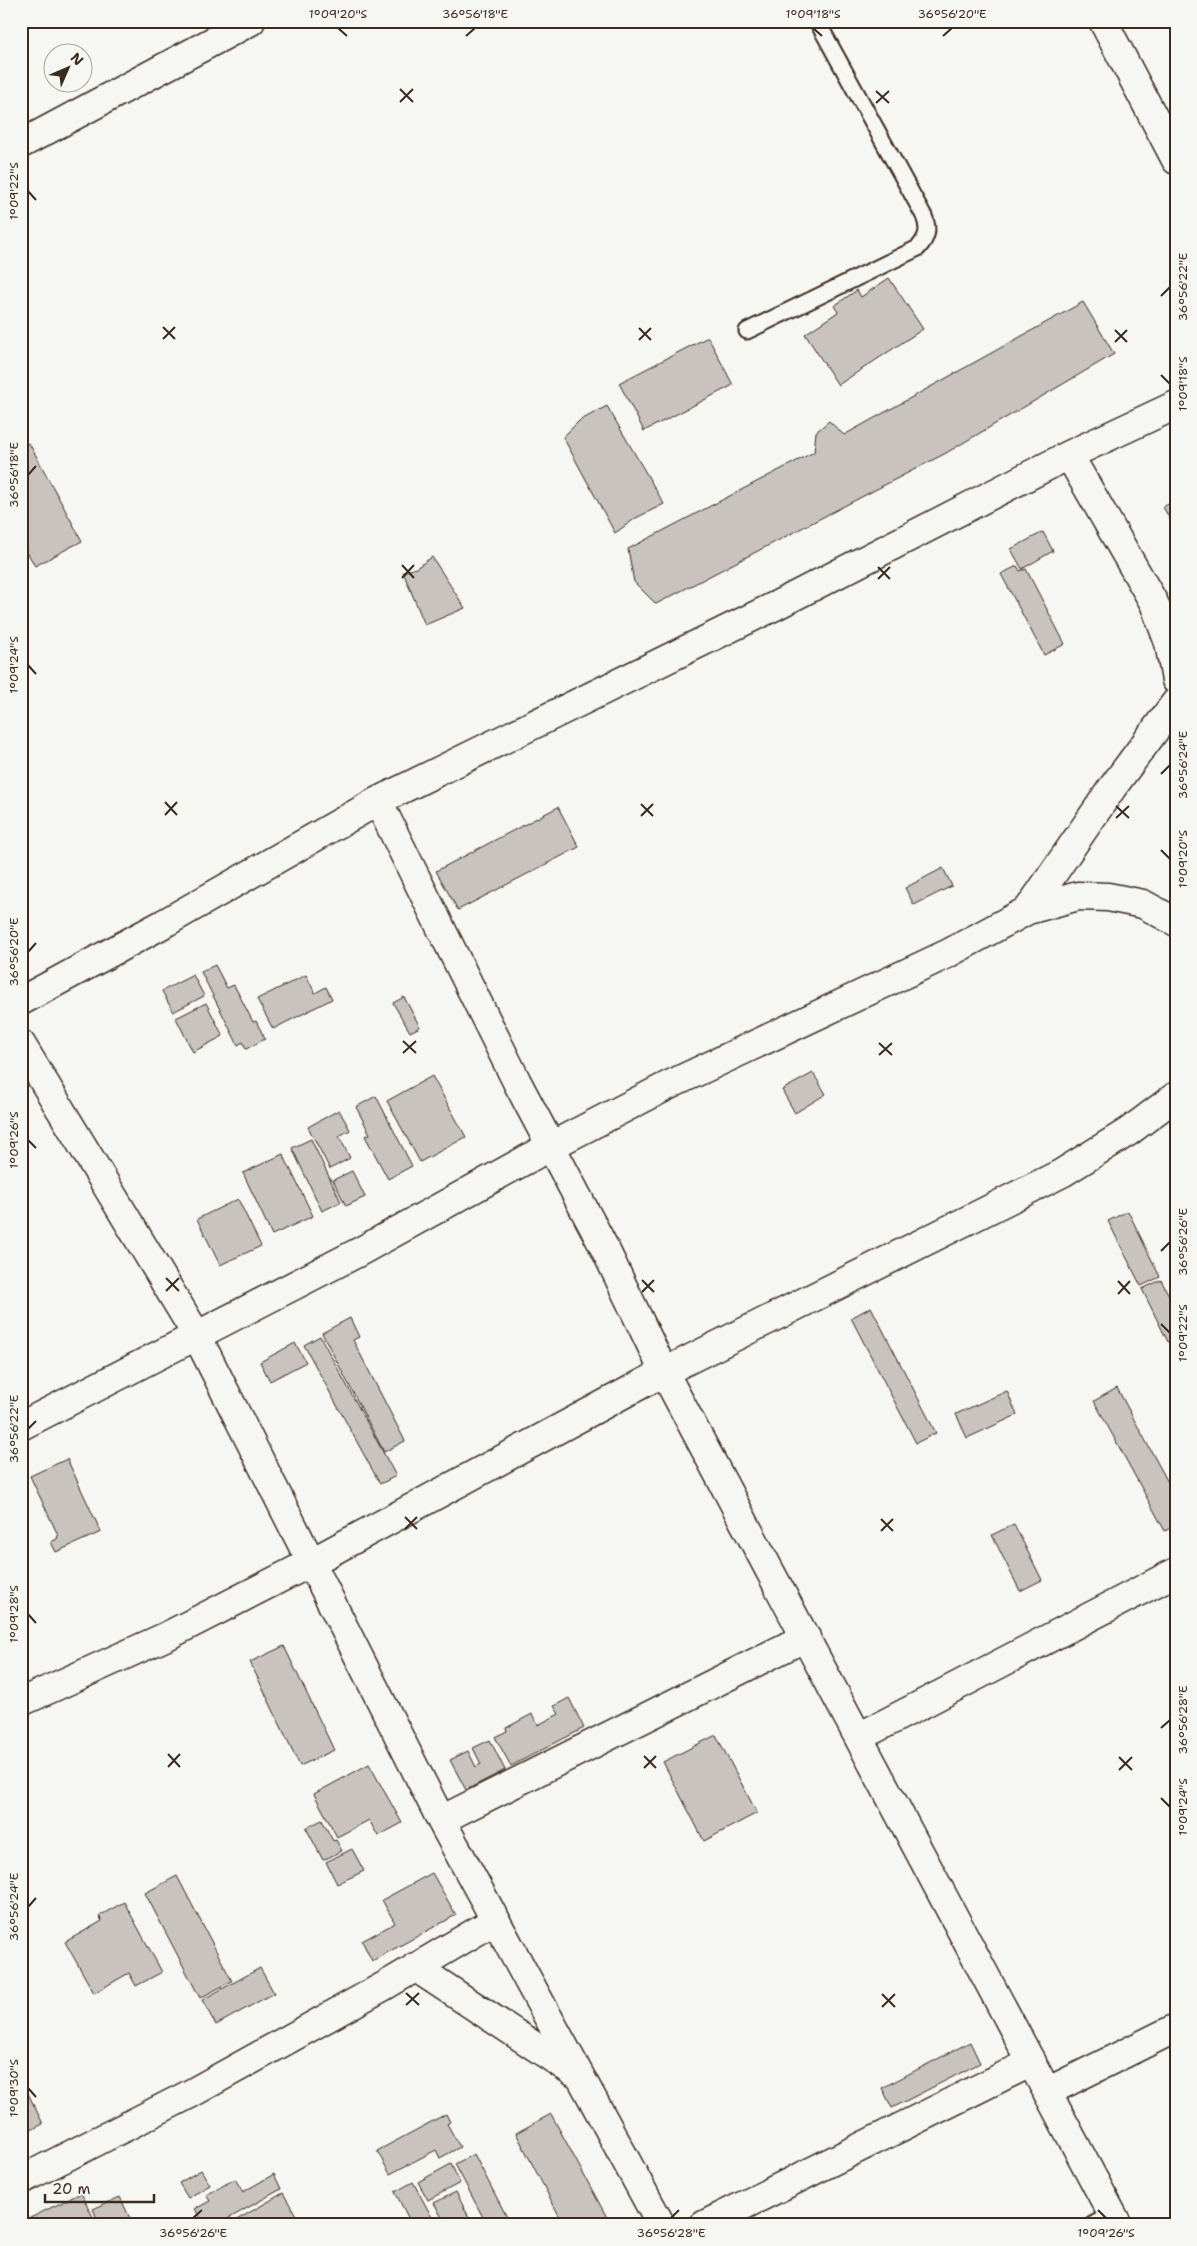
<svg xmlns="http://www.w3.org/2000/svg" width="1197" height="2246" font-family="'Shantell Sans',sans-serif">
  <rect width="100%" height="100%" fill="#f6f6f2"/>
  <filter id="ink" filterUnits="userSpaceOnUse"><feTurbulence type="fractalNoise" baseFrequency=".02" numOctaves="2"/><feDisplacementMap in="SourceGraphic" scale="10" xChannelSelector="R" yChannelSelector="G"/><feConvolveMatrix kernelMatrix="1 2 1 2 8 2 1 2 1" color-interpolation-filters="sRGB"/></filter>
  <g filter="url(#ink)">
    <path fill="#c8c3be" stroke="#3b2a1e" d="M889 278 923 329 838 385 805 334 838 312 834 306 857 290 861 297Z
      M1083 302 1114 354 946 453 656 604 634 582 628 549 814 452 816 432 829 421 844 435Z
      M708 337 733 385 644 431 619 383Z
      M607 406 664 504 636 518 615 533 563 437 579 421Z
      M29 443 82 541 35 566 21 541V447Z
      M1176 500V530L1163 507Z
      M1043 532 1053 551 1022 569 1011 549Z
      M432 557 465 608 425 625 403 572 416 568Z
      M1017 566 1020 571 1026 569 1065 644 1044 655 1001 574Z
      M558 807 579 847 458 910 436 871Z
      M943 868 952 886 914 905 905 888Z
      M215 965 227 988 234 985 253 1022 256 1021 265 1039 246 1049 243 1042 238 1045 201 972Z
      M193 975 204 996 173 1012 162 991Z
      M306 975 315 993 326 987 332 999 273 1029 257 999Z
      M404 997 420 1027 410 1032 393 1003Z
      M206 1003 223 1036 193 1052 176 1018Z
      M813 1073 826 1094 795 1113 782 1090Z
      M432 1076 466 1137 420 1162 387 1101Z
      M376 1096 412 1166 388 1179 365 1136 370 1134 356 1107Z
      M339 1110 350 1130 339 1136 350 1158 330 1169 308 1127Z
      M311 1139 341 1202 322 1211 292 1148Z
      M283 1154 313 1216 272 1235 243 1173Z
      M352 1171 365 1197 346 1206 333 1180Z
      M238 1199 261 1246 220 1265 197 1219Z
      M1128 1211 1160 1277 1141 1286 1108 1221Z
      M1161 1280 1176 1309V1338L1168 1342 1142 1289Z
      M871 1307 936 1433 916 1443 851 1318Z
      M350 1318 359 1337 353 1340 405 1441 384 1452 322 1333Z
      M320 1336 396 1476 380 1484 304 1345Z
      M295 1343 306 1362 270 1381 260 1362Z
      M1117 1388 1176 1497V1525L1165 1531 1094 1401Z
      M1007 1391 1017 1415 967 1438 956 1414Z
      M67 1459 101 1532 56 1552 51 1542 57 1539 58 1535 30 1476Z
      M1014 1524 1042 1580 1020 1591 992 1535Z
      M284 1646 334 1750 300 1766 250 1662Z
      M569 1698 584 1728 511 1766 495 1737 507 1731 506 1728 532 1714 538 1725 559 1714 554 1706Z
      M716 1735 757 1813 704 1841 663 1762Z
      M490 1740 505 1770 466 1790 450 1760 468 1751 476 1767 481 1764 473 1748Z
      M369 1764 402 1823 378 1836 369 1820 337 1837 314 1794Z
      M322 1820 333 1841 336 1840 342 1851 323 1860 306 1828Z
      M352 1849 364 1871 337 1884 326 1862Z
      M432 1873 456 1915 372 1961 362 1941 395 1923 382 1900Z
      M177 1876 232 1981 200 1998 145 1893Z
      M124 1902 162 1972 136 1986 129 1973 94 1993 65 1942 102 1921 99 1916Z
      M260 1968 274 1993 216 2025 202 2000Z
      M970 2042 980 2063 892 2108 882 2088Z
      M21 2079 43 2124 21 2135Z
      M446 2114 450 2122 447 2124 460 2147 440 2158 436 2150 390 2174 377 2151Z
      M551 2114 611 2225H564L516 2133Z
      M474 2154 511 2225H487L455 2164Z
      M451 2164 460 2183 428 2200 418 2182Z
      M201 2170 210 2185 188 2198 179 2183Z
      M274 2174 281 2189 217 2225H205L195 2209 210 2201 206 2195 235 2179 243 2192Z
      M413 2182 436 2225H412L395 2192Z
      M456 2192 473 2225H446L434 2203Z
      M81 2193 96 2223 93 2225H26L22 2217 27 2215 28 2219Z
      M283 2193 297 2217 283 2225H228Z
      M120 2197 133 2225H100L93 2209Z"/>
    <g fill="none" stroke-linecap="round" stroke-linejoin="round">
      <defs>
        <path id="lane" d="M747 331 918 248C928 237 929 229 924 216L817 21
          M1092 2225 1112 2214"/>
        <path id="street" d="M1103 21 1176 160
          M21 144 251 21
          M1069 455 1154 603 1169 643 1176 680
          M378 801 517 1082 605 1249 664 1372 1118 2225
          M1028 910 1112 788 1176 702
          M21 1001 163 924 378 801 775 606 1069 455 1176 405
          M21 1044 196 1334 441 1820 661 2225
          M21 1426 359 1252 551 1146 667 1086 947 954 1028 910 1078 896 1108 897 1143 904 1176 922
          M21 1702 167 1636 310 1563 664 1372 1062 1173 1128 1132 1176 1096
          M859 1737 1176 1572
          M441 1820 806 1637
          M415 1967 578 2075
          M1047 2092 1176 2028
          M21 2180 190 2094 386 1985 496 1920
          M704 2225 1032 2062"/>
      </defs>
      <use href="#lane" stroke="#3b2a1e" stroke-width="19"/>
      <use href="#street" stroke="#3b2a1e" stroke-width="31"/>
      <use href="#lane" stroke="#f6f6f2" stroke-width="15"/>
      <use href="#street" stroke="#f6f6f2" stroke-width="28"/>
    </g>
  </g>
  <path fill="none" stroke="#3b2a1e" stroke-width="2" d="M338 28 347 36M813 28 822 36M466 36 475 28M943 36 952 28M400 89 413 102M876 91 889 103M400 102 413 89M876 103 889 91M28 191 36 200M1161 296 1170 287M163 327 175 339M639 328 651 340M1115 330 1127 342M163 339 175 327M639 340 651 328M1115 342 1127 330M1161 375 1170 384M28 475 36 466M402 565 414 578M878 567 890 579M402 578 414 565M878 579 890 567M28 665 36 674M1161 774 1170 765M165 802 177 815M641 804 653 816M1116 806 1129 818M165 815 177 802M641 816 653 804M1116 818 1129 806M1161 850 1170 859M28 952 36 943M403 1041 416 1053M879 1043 892 1055M403 1053 416 1041M879 1055 892 1043M28 1140 36 1148M1161 1251 1170 1242M166 1278 179 1291M642 1280 654 1292M1118 1281 1130 1294M166 1291 179 1278M642 1292 654 1280M1118 1294 1130 1281M1161 1324 1170 1333M28 1429 36 1421M405 1517 417 1529M881 1519 893 1531M405 1529 417 1517M881 1531 893 1519M28 1614 36 1623M1161 1728 1170 1720M168 1754 180 1767M644 1756 656 1768M1119 1757 1132 1770M168 1767 180 1754M644 1768 656 1756M1119 1770 1132 1757M1161 1798 1170 1807M28 1907 36 1898M406 1993 419 2005M882 1994 895 2007M406 2005 419 1993M882 2007 895 1994M28 2088 36 2097M1098 2210 1106 2218M193 2218 202 2210M671 2218 679 2210"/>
  <rect width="1197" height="2246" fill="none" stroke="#f6f6f2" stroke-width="55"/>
  <g transform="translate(68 68) rotate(45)"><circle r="24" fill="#f6f6f2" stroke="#aba49d"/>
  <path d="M0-4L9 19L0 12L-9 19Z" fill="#3b2a1e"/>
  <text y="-8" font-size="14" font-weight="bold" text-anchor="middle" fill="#3b2a1e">N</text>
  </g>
  <path d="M45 2194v8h109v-8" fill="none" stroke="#3b2a1e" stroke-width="2.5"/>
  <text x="52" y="2194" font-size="15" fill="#3b2a1e" stroke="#f6f6f2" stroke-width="4" paint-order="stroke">20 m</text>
  <rect x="28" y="28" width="1142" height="2190" fill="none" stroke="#3b2a1e" stroke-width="2"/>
  <g font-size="12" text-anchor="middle" fill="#3b2a1e">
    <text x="338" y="18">1°09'20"S</text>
    <text x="475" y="18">36°56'18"E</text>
    <text x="813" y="18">1°09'18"S</text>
    <text x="952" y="18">36°56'20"E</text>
    <text transform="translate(14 191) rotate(-90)" y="4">1°09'22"S</text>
    <text transform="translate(1183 287) rotate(-90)" y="4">36°56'22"E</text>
    <text transform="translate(1183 384) rotate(-90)" y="4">1°09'18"S</text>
    <text transform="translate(14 475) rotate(-90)" y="4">36°56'18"E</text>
    <text transform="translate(14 665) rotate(-90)" y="4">1°09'24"S</text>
    <text transform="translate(1183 765) rotate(-90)" y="4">36°56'24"E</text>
    <text transform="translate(1183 859) rotate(-90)" y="4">1°09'20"S</text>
    <text transform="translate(14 952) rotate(-90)" y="4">36°56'20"E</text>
    <text transform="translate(14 1140) rotate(-90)" y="4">1°09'26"S</text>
    <text transform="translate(1183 1242) rotate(-90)" y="4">36°56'26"E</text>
    <text transform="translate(1183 1333) rotate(-90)" y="4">1°09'22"S</text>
    <text transform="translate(14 1429) rotate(-90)" y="4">36°56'22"E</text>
    <text transform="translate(14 1614) rotate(-90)" y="4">1°09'28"S</text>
    <text transform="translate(1183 1720) rotate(-90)" y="4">36°56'28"E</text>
    <text transform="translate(1183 1807) rotate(-90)" y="4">1°09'24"S</text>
    <text transform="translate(14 1907) rotate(-90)" y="4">36°56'24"E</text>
    <text transform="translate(14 2088) rotate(-90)" y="4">1°09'30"S</text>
    <text x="193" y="2237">36°56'26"E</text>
    <text x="671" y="2237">36°56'28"E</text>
    <text x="1106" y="2237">1°09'26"S</text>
  </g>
</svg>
